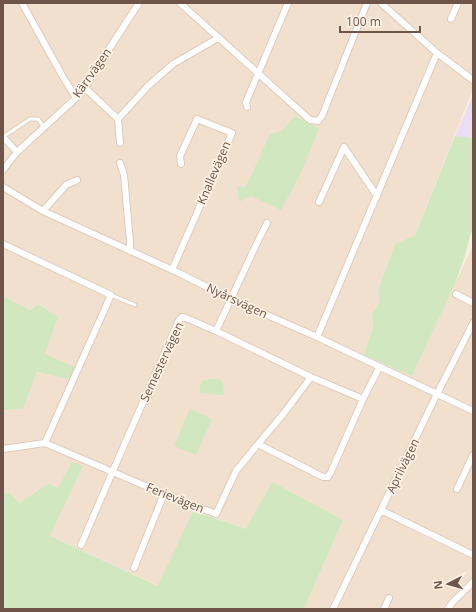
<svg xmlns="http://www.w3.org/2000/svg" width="476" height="612" font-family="'Open Sans',sans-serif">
  <rect width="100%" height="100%" fill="#fbefdf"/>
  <path fill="#f2e0ce" d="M3 3H473V89L415 235 395 244 378 290 380 301 372 315 373 327 364 355 412 376 473 245V609H304L343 520 246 529 193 511 159 586 50 536 83 466 58 488 49 483 19 503 10 493H3V410L23 409 37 372 71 380 45 354 58 317 38 304 30 310 3 296Z"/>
  <path fill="#ecddf6" d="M471 99 473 100V138L455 136Z"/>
  <path fill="#d1e7bf" d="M295 116 319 128 300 175 281 210 251 196 239 202 237 186 246 187 270 134 282 131Z
    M455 136 473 138V231L471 233 465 256 454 286 412 376 364 355 373 327 372 315 380 301 378 290 395 244 415 235Z
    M3 296 30 310 38 304 58 317 45 354 77 368 71 380 37 372 23 409 3 410Z
    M211 379H220L223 383 224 395 200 393V387L202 381Z
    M190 409 212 419 196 455 174 446Z
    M72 462 83 466 50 536 158 586 193 511 246 529 272 482 343 520 304 609H3V493H10L19 503 49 483 58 488Z"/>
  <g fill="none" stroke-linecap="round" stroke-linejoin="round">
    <defs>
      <path id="lane" d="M3 137 30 119H38L44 127
        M111 295 135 305"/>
      <path id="street" d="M22 3 63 77 76 98
        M180 3 310 120 318 121 322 116 367 3
        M381 3 437 53 473 80
        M451 19 458 3
        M85 88 118 119 148 86 173 64 218 38
        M247 107 246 102 288 3
        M118 119 120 143
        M3 137 17 152
        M344 147 377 196
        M120 163 124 175 130 242V251
        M3 170 17 152 76 98 85 88 92 75 139 3
        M3 187 43 211 179 273 231 299 317 337 473 411
        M319 202 344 147
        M43 211 66 185 77 180
        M3 244 111 295 45 443
        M172 270 232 133 197 119 180 156 181 164
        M456 294 473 303
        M216 331 256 245 267 223
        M317 337 437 53
        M45 443 164 494 216 514 236 471 253 450 284 413 311 377
        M258 444 323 477H328L331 472 363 399 379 368
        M3 449 45 443
        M457 489 473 455
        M381 510 473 555
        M81 545 115 466 179 320 182 317 186 318 216 331 311 377 363 399
        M134 568 164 494
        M333 609 437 394 473 323
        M384 609 389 598
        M448 609 452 603 473 582"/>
    </defs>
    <use href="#lane" stroke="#decbbc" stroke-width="5"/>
    <use href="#street" stroke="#decbbc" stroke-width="8"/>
    <use href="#lane" stroke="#fff" stroke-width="3"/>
    <use href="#street" stroke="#fff" stroke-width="6"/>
  </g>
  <g text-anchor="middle" stroke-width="3.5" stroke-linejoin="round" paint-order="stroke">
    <g font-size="12" fill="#6f5549" stroke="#fef3e5">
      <text transform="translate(92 73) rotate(-55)" y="4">Kärrvägen</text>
      <text transform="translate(214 173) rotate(-67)" y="4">Knallevägen</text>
      <text transform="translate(237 301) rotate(25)" y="4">Nyårsvägen</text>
      <text transform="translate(162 362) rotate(-65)" y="4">Semestervägen</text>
      <text transform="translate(403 466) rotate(-64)" y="4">Aprilvägen</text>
      <text transform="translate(175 498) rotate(22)" y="4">Ferievägen</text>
    </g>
  </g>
  <rect width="476" height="612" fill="none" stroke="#6f5549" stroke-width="8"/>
  <g transform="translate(448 584) rotate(264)" stroke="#fef3e5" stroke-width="3" paint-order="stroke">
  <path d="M0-3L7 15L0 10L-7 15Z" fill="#6f5549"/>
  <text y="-6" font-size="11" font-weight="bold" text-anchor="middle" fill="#6f5549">N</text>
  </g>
  <path d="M340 26v6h80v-6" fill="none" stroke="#6f5549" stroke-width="2"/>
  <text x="346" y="26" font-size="12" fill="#6f5549" stroke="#fef3e5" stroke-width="3" paint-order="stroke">100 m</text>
</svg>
